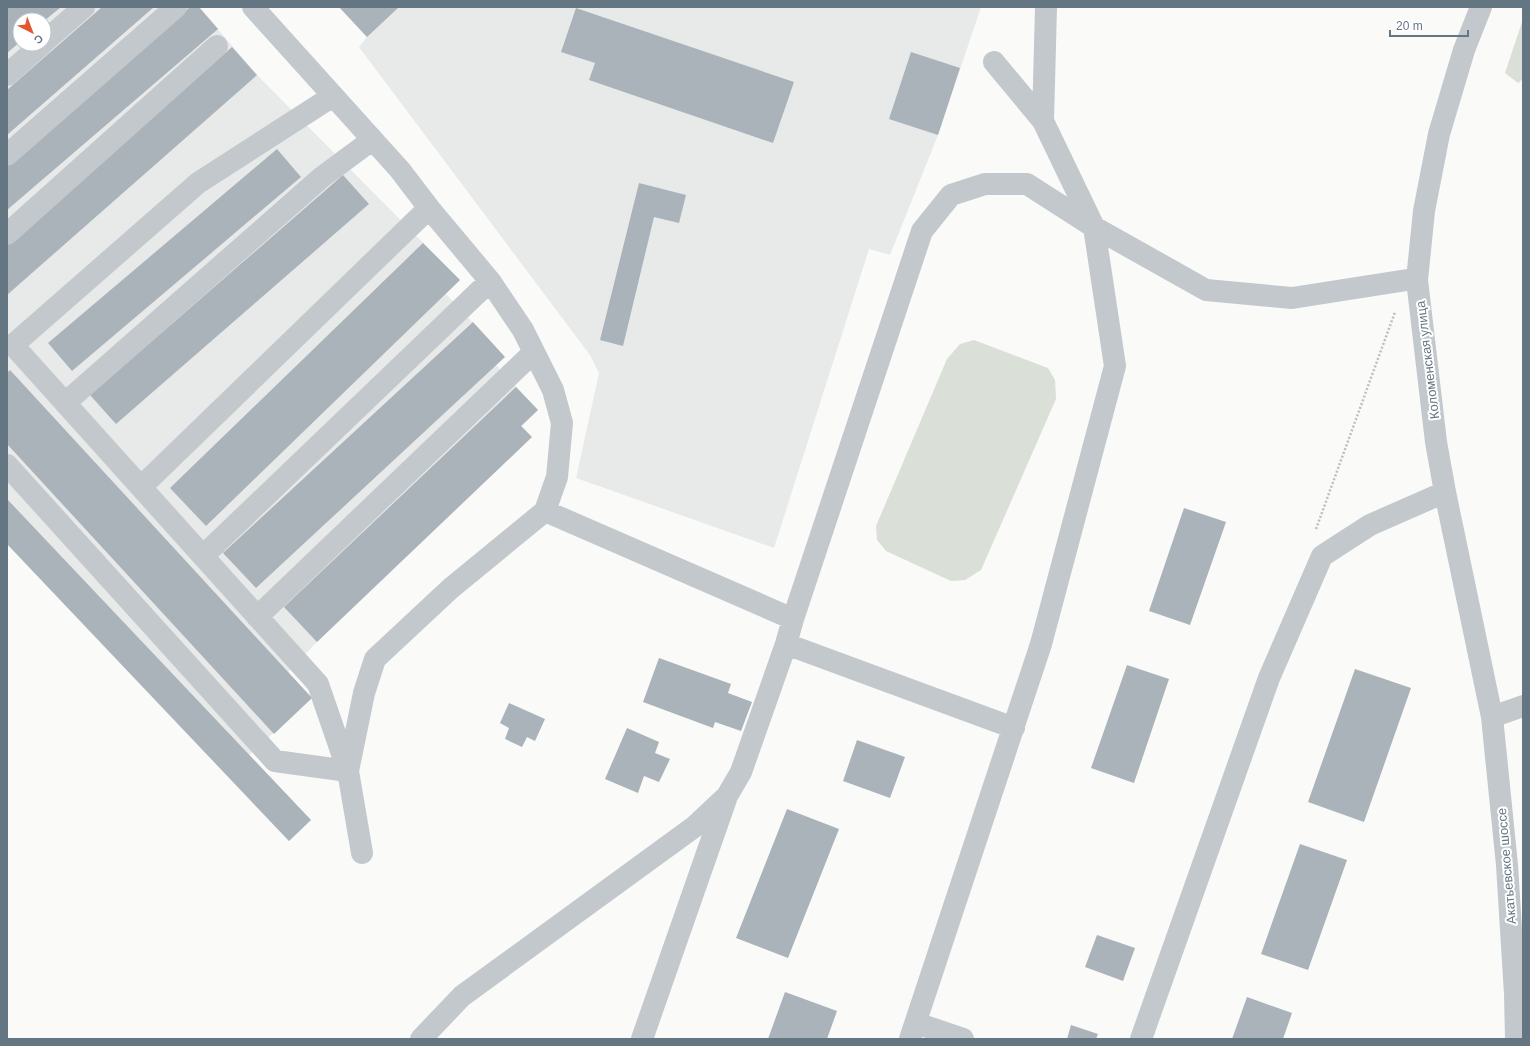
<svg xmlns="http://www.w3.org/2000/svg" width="1530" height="1046" font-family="Helvetica,sans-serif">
  <rect width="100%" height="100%" fill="#fafaf8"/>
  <path fill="#e8e9e9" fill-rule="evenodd" d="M7 7H199L257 75 460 280 446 294 505 357 496 365 538 410 522 426 532 437 317 642 288 672 312 698 249 755 311 820 289 841 7 544ZM20 20H44V44H20Z
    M339 7H981L938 135 890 255 869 249 774 548 576 478 599 373 590 355 359 47 367 37Z"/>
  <path fill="#dadfd7" d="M1523 19V79L1518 83 1505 73Z
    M974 340 1048 368 1055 380 1056 399 981 570 965 580 951 581 886 551 877 540 876 526 947 359 960 344Z"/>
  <path fill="#aab3b9" d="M7 7H61L44 21V20H20V42L7 53Z
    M102 7H154L7 135V90Z
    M190 7H199L218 29 7 210V164Z
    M339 7H399L367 37Z
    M576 8 794 82 773 143 589 80 595 63 561 52Z
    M232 47 257 75 7 295V245Z
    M911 52 960 68 938 135 889 119Z
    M277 149 301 177 72 371 48 343Z
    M343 175 369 204 116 424 90 395Z
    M639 183 686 195 679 223 654 217 623 346 600 340Z
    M423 243 460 280 206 526 170 488Z
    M473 322 505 357 256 588 223 553Z
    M10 370 312 698 274 734 7 444V373Z
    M516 387 538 410 521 426 532 437 317 642 284 607Z
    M7 499 311 820 289 841 7 544Z
    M1184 508 1226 522 1190 625 1149 611Z
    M659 658 731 684 728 693 752 702 741 731 715 722 713 728 643 702Z
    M1127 665 1169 679 1134 783 1091 768Z
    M1355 669 1411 688 1364 822 1308 802Z
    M509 703 545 719 535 741 527 737 522 747 505 739 509 728 500 723Z
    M627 728 659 742 655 753 670 759 659 782 644 776 638 793 605 779Z
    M857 740 905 757 890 798 843 781Z
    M787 809 839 829 788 958 736 938Z
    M1300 844 1347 860 1308 970 1261 954Z
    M1097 935 1135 948 1123 981 1085 967Z
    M785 992 837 1011 827 1039H768Z
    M1247 997 1292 1013 1283 1039H1232Z
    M1071 1025 1098 1034 1096 1039H1067Z"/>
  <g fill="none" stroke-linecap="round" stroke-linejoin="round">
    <path stroke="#bbbfc2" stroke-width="2.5" stroke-dasharray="2 2" stroke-linecap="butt" d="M1316 529 1395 312"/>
    <path stroke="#c3c8cc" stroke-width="22" d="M253 7 400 170 429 208 490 281 523 330 553 390 562 423 557 477 545 511 450 589 375 659 364 693 348 771 362 853
      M1481 7 1464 50 1439 134 1424 211 1417 280 1436 442 1445 492 1492 717 1507 865 1515 994 1516 1039
      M44 42 84 7
      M994 62 1043 121
      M7 75 42 44
      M7 155 176 7
      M7 234 217 46
      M7 345H13L318 684 348 771 275 761 7 465
      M13 345 198 183 333 96
      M65 403 322 177 372 140
      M141 487 429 208
      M545 511 793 619
      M203 556 490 281
      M257 617 534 352
      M786 644 1014 728
      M1492 717 1523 706
      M916 1023 963 1039
      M421 1039 462 996 694 827 727 796 741 772 786 644 793 619 922 231 951 195 985 184H1027L1094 227 1206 290 1292 298 1407 280H1417
      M642 1039 726 799
      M910 1039 1041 644 1115 366 1094 227 1043 121 1046 7
      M1141 1039 1269 678 1322 556 1370 525 1445 492"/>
  </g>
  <g text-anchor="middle" stroke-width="4" stroke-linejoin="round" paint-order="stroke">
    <g font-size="13" fill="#657683" stroke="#fff">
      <text transform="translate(1427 360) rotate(-97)" y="5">Коломенская улица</text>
      <text transform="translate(1506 866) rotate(-95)" y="5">Акатьевское шоссе</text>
    </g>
  </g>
  <rect width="1530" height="1046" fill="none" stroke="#657683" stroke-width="16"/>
  <g transform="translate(32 32) rotate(138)"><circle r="19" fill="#ffffff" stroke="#c1c8cd"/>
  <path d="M0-3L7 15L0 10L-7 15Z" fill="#e4572e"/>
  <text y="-6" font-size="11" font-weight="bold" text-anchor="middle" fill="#657683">С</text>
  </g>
  <path d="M1390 30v6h78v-6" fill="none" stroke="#657683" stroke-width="2"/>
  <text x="1396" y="30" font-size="12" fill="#657683" stroke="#ffffff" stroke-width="3" paint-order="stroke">20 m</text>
</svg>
